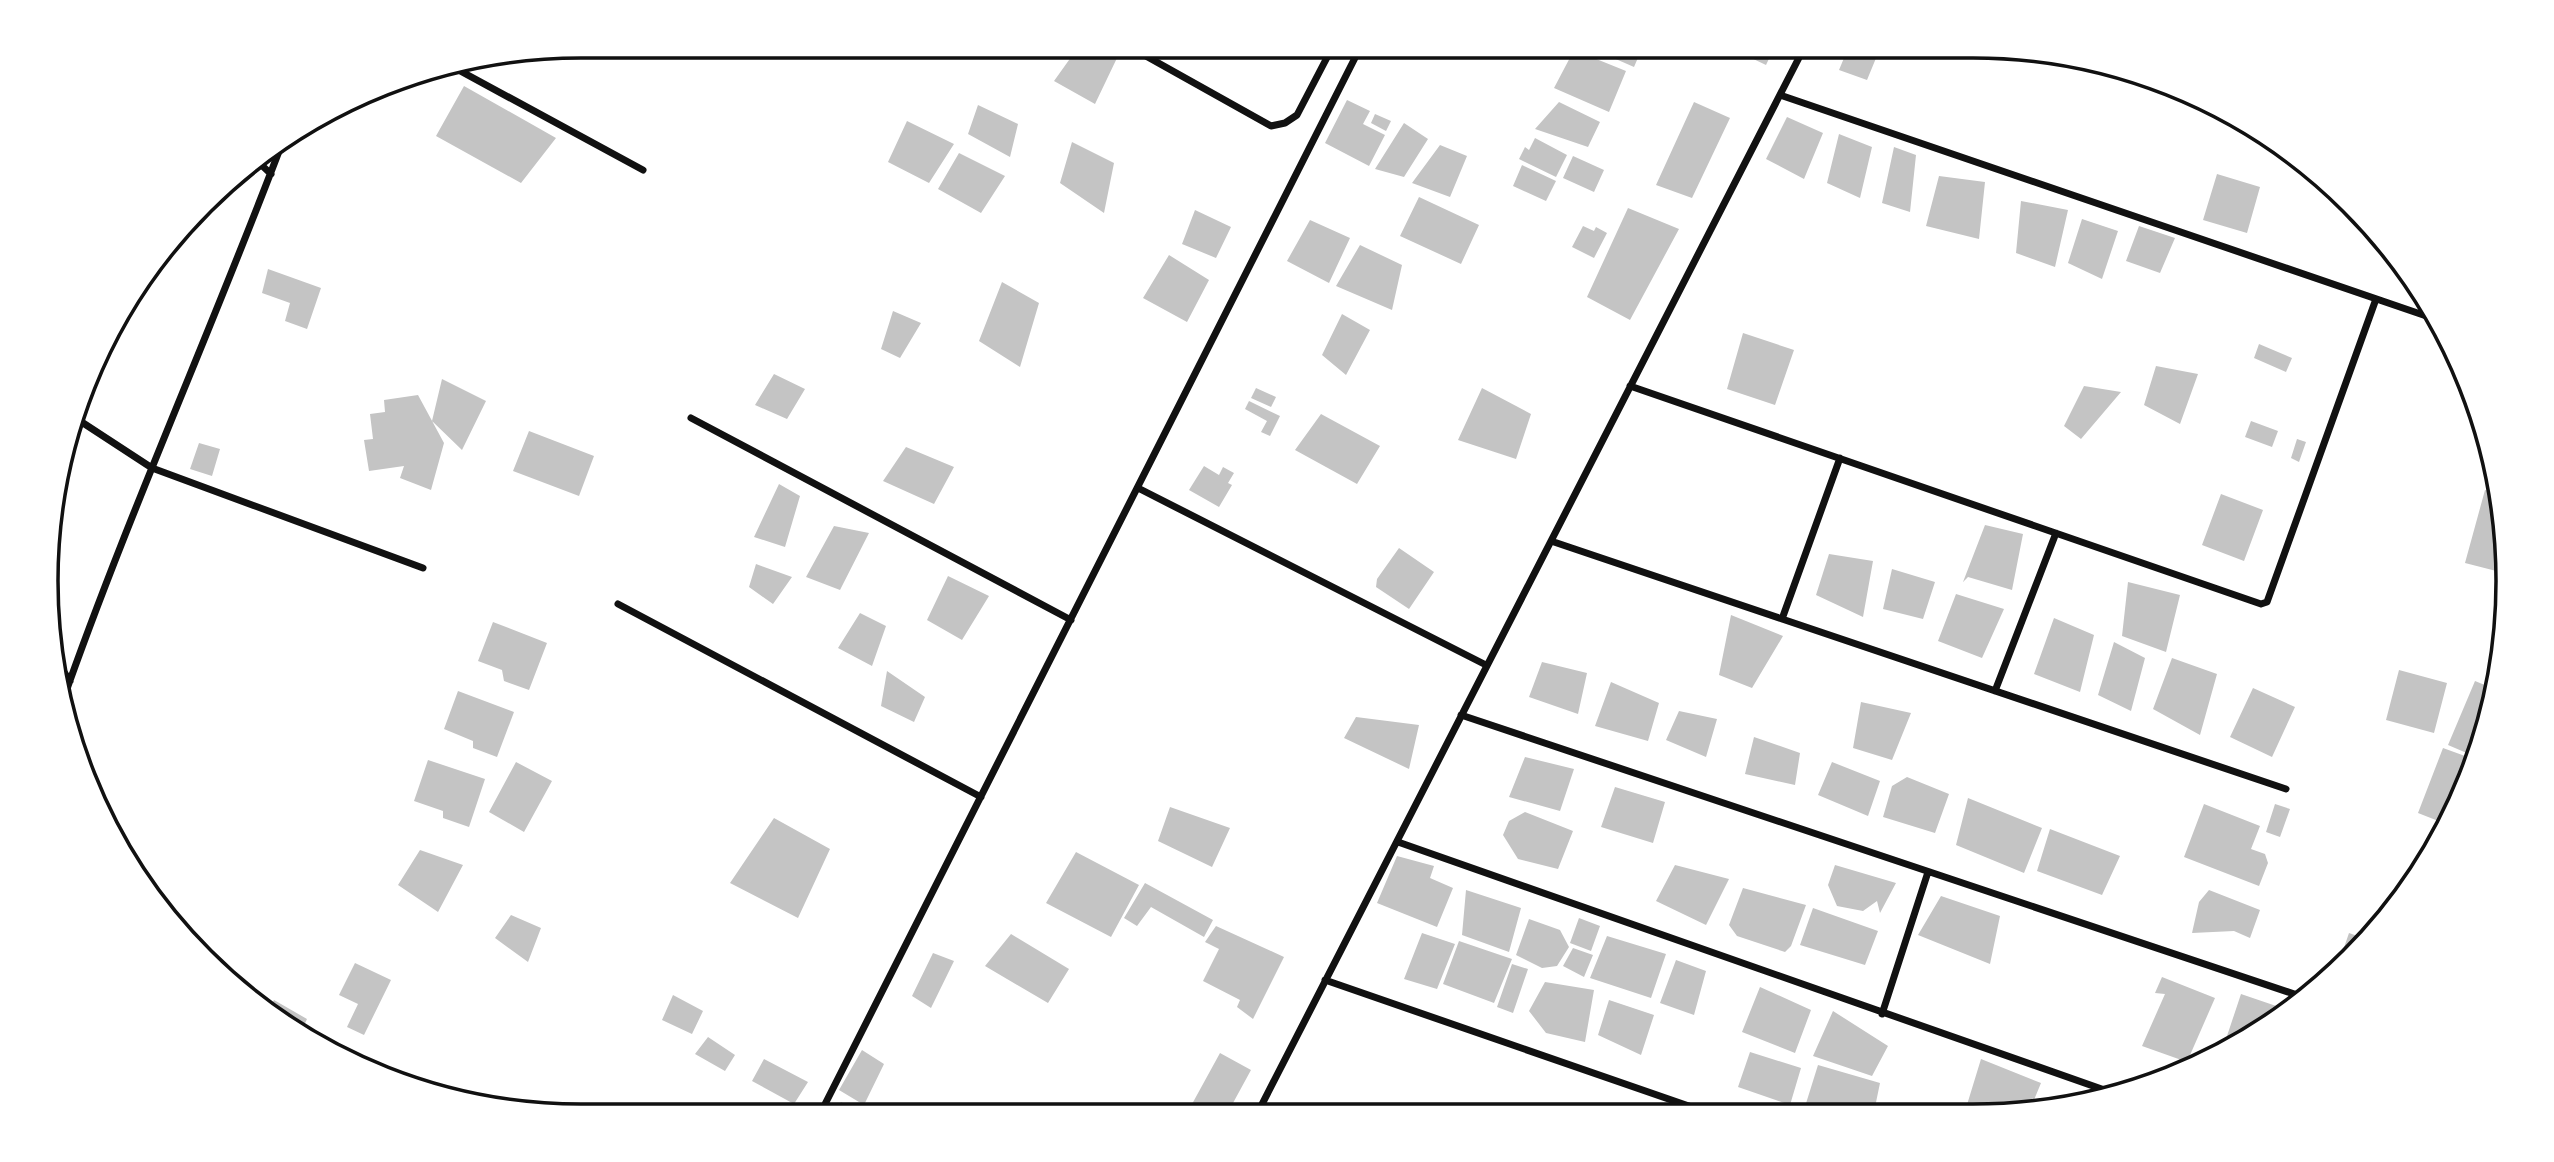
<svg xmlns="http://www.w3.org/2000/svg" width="2554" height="1162" font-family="Figtree,sans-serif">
  <rect width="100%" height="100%" fill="#fff"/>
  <path fill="#c4c4c4" d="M1079 46 1117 58 1095 104 1054 81Z
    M1586 46H1643L1634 67Z
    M1726 46H1775L1766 65Z
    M1849 46H1881L1867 80 1839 70Z
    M1574 50 1626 71 1609 112 1554 88Z
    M464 86 556 138 521 183 436 136Z
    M1347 100 1370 111 1363 124 1385 135 1369 166 1325 143Z
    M1559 102 1600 122 1588 147 1535 129Z
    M1694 102 1730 118 1692 198 1656 185Z
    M978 105 1018 124 1010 157 968 134Z
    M1375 114 1391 121 1386 131 1371 123Z
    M1787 117 1823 133 1804 179 1766 159Z
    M907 121 954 144 929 183 888 162Z
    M1404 123 1428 139 1404 177 1375 169Z
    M1839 134 1872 147 1860 198 1827 183Z
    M1535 138 1567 155 1556 177 1519 159 1525 147 1529 150Z
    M1072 142 1114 163 1104 213 1060 183Z
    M1440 145 1467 156 1450 197 1412 183Z
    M1894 147 1916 155 1910 212 1882 203Z
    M959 153 1005 176 981 213 938 189Z
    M1573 156 1604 170 1594 192 1563 178Z
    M1522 165 1556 181 1546 201 1513 186Z
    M2217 174 2260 187 2247 233 2203 220Z
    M1939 176 1985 182 1979 239 1926 226Z
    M1419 197 1479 225 1461 264 1400 236Z
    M2021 201 2068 210 2055 267 2016 253Z
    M1628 208 1679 229 1630 320 1587 297Z
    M1195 210 1231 227 1216 258 1182 244Z
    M2082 219 2118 231 2102 279 2068 263Z
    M1310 220 1350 238 1329 283 1287 261Z
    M1583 226 1594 231 1596 227 1607 233 1594 258 1572 247Z
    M2139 226 2175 238 2160 273 2126 261Z
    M1360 245 1402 265 1392 310 1336 286Z
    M1169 255 1209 280 1187 322 1143 298Z
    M268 269 321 288 307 329 285 321 290 303 262 293Z
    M1002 282 1039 303 1020 367 979 341Z
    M893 311 921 323 900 358 881 349Z
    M1342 314 1370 330 1346 375 1322 355Z
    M1743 333 1794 350 1775 405 1727 389Z
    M2259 344 2292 358 2286 372 2254 358Z
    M2156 366 2198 374 2180 424 2144 405Z
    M774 374 805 389 787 419 755 405Z
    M442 379 486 401 462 450 432 421Z
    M2084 386 2121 392 2081 439 2064 426Z
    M1256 388 1276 397 1271 407 1251 398Z
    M1482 388 1531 414 1516 459 1458 440Z
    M418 395 444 443 431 490 400 478 404 466 369 471 364 440 373 439 370 414 385 412 384 400Z
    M1249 401 1280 416 1270 436 1261 432 1267 421 1245 409Z
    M1321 414 1380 446 1357 484 1295 450Z
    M2251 421 2278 431 2272 447 2245 437Z
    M529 431 594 456 579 496 513 471Z
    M2297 439 2306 442 2299 462 2291 458Z
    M199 443 220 449 212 476 190 469Z
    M906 447 954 467 934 504 883 481Z
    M1204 466 1219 475 1223 467 1234 473 1228 483 1232 485 1219 507 1189 490Z
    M779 484 800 496 785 547 754 537Z
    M2485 490 2500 494 2508 574 2465 563Z
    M2221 494 2263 510 2244 561 2202 545Z
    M1985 525 2023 534 2012 590 1968 577 1963 582Z
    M834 526 869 533 840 590 806 577Z
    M1399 548 1434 572 1409 609 1376 587 1377 579Z
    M1829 554 1873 561 1863 617 1816 595Z
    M756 564 792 577 773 604 749 587Z
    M1892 569 1935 582 1923 619 1883 609Z
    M948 576 989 596 962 640 927 620Z
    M2128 582 2180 595 2166 652 2122 636Z
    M1956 594 2004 609 1982 658 1938 641Z
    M860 613 886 626 872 666 838 648Z
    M1731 615 1783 636 1752 688 1719 675Z
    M2054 618 2094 635 2080 692 2034 674Z
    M493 622 547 643 529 690 504 681 502 670 478 661Z
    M2114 642 2145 658 2131 711 2098 695Z
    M2172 658 2217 674 2200 735 2153 709Z
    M1542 662 1587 673 1578 714 1529 697Z
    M2399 670 2447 683 2434 733 2386 720Z
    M887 671 925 697 914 722 881 706Z
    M2475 681 2497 690 2476 757 2448 745Z
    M1611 682 1659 703 1648 741 1595 726Z
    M2253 688 2295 707 2272 757 2230 737Z
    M458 691 514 712 497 757 473 748V741L444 729Z
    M1861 702 1911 713 1892 760 1853 748Z
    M1679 711 1717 719 1706 757 1666 740Z
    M1356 717 1419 725 1409 769 1344 738Z
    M1754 737 1800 753 1795 785 1745 774Z
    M2443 748 2476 760 2468 786 2446 824 2418 813Z
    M1525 757 1574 769 1560 811 1509 797Z
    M428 760 485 779 469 827 443 818V811L414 801Z
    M516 762 552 781 524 832 489 812Z
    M1832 762 1880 781 1868 816 1818 795Z
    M1907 777 1949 794 1935 833 1883 817 1892 786Z
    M1615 787 1665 802 1653 843 1601 827Z
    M1968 798 2042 828 2024 873 1956 845Z
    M2204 804 2260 826 2251 849 2265 854 2268 863 2259 886 2184 857Z
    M2275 804 2290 809 2280 837 2266 832Z
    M1170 807 1230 828 1212 867 1158 841Z
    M1525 812 1573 831 1558 869 1518 859 1503 835 1509 821Z
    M774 818 830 849 798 918 730 883Z
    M2050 829 2120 856 2102 895 2037 871Z
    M420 850 463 865 438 912 398 885Z
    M1076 852 1139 885 1111 937 1046 903Z
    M1397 856 1434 866 1430 878 1453 888 1437 927 1377 903Z
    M1675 865 1729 879 1706 925 1656 901Z
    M1835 865 1896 883 1880 913 1877 901 1863 911 1837 906 1828 885Z
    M1145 883 1213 920 1204 937 1151 907 1137 926 1124 918Z
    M1743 888 1806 905 1791 946 1785 952 1737 936 1729 925Z
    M1466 890 1521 908 1509 952 1462 935Z
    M2209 890 2260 910 2250 938 2234 931 2192 933 2199 902Z
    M1941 896 2000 916 1990 964 1918 935Z
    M1813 908 1878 931 1865 965 1800 945Z
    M511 915 541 928 528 962 495 938Z
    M1579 918 1600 926 1591 951 1570 943Z
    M1529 919 1560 930 1569 947 1557 966 1542 968 1516 955Z
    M1216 926 1284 957 1253 1019 1237 1007 1240 1000 1203 981 1219 949 1205 942Z
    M1422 933 1455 944 1437 989 1404 979Z
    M2349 933 2366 939 2337 968Z
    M1011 934 1069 969 1048 1003 985 966Z
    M1607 936 1666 954 1651 998 1590 978Z
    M1459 941 1512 959 1494 1003 1443 984Z
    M1573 948 1593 955 1584 977 1563 966Z
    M933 953 954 961 931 1008 912 996Z
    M1676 960 1706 971 1694 1015 1660 1003Z
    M355 963 391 980 364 1035 347 1027 358 1004 339 995Z
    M1512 964 1528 969 1513 1013 1497 1007Z
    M2162 977 2215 998 2187 1062 2142 1046 2165 994 2155 993Z
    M1545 982 1594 990 1585 1042 1546 1033 1529 1011Z
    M1760 987 1811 1010 1795 1053 1742 1032Z
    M2241 994 2285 1009 2283 1015 2236 1042 2226 1039Z
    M673 995 703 1011 692 1034 662 1020Z
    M274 1000 307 1019 302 1030 269 1009Z
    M1609 1000 1654 1015 1641 1055 1598 1035Z
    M1833 1011 1888 1046 1872 1076 1813 1056Z
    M708 1037 735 1055 725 1071 695 1054Z
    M862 1050 884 1064 864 1105 839 1090Z
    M1750 1052 1801 1068 1790 1105 1738 1087Z
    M1220 1053 1251 1070 1227 1114 1186 1115Z
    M764 1059 808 1082 794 1104 752 1081Z
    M1981 1059 2041 1083 2029 1112H1977L1966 1108Z
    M1818 1065 1880 1083 1874 1112 1803 1113Z
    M841 1102 865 1116H833Z
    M1269 1103 1287 1114H1263Z"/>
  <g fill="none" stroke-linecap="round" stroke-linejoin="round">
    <path stroke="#111" stroke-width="7" d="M1128 46 1271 126 1285 123 1297 115 1333 46
      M453 67 643 170
      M1780 95 2438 320
      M255 159 271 174
      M1630 386 2261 604 2267 602 2376 299
      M691 418 1071 620
      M77 419 152 468 423 568
      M1138 488 1486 665
      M1551 541 2286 789
      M618 604 981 797
      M1782 619 1840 458
      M51 653 70 681
      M1995 691 2056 533
      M62 703C129 512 213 327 284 138
      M1461 715 2306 998
      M1398 842 2113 1093
      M1325 980 1709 1113
      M1882 1014 1928 872
      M1257 1114 1805 46
      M819 1116 1361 46"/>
  </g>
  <path d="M0 0H2554V1162H0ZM581 58H1973A523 523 0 0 1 2496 581V581A523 523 0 0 1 1973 1104H581A523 523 0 0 1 58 581V581A523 523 0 0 1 581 58Z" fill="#fff" fill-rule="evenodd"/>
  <path fill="none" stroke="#111" stroke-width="3.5" d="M581 58H1973A523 523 0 0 1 2496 581V581A523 523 0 0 1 1973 1104H581A523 523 0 0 1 58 581V581A523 523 0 0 1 581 58Z"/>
</svg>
